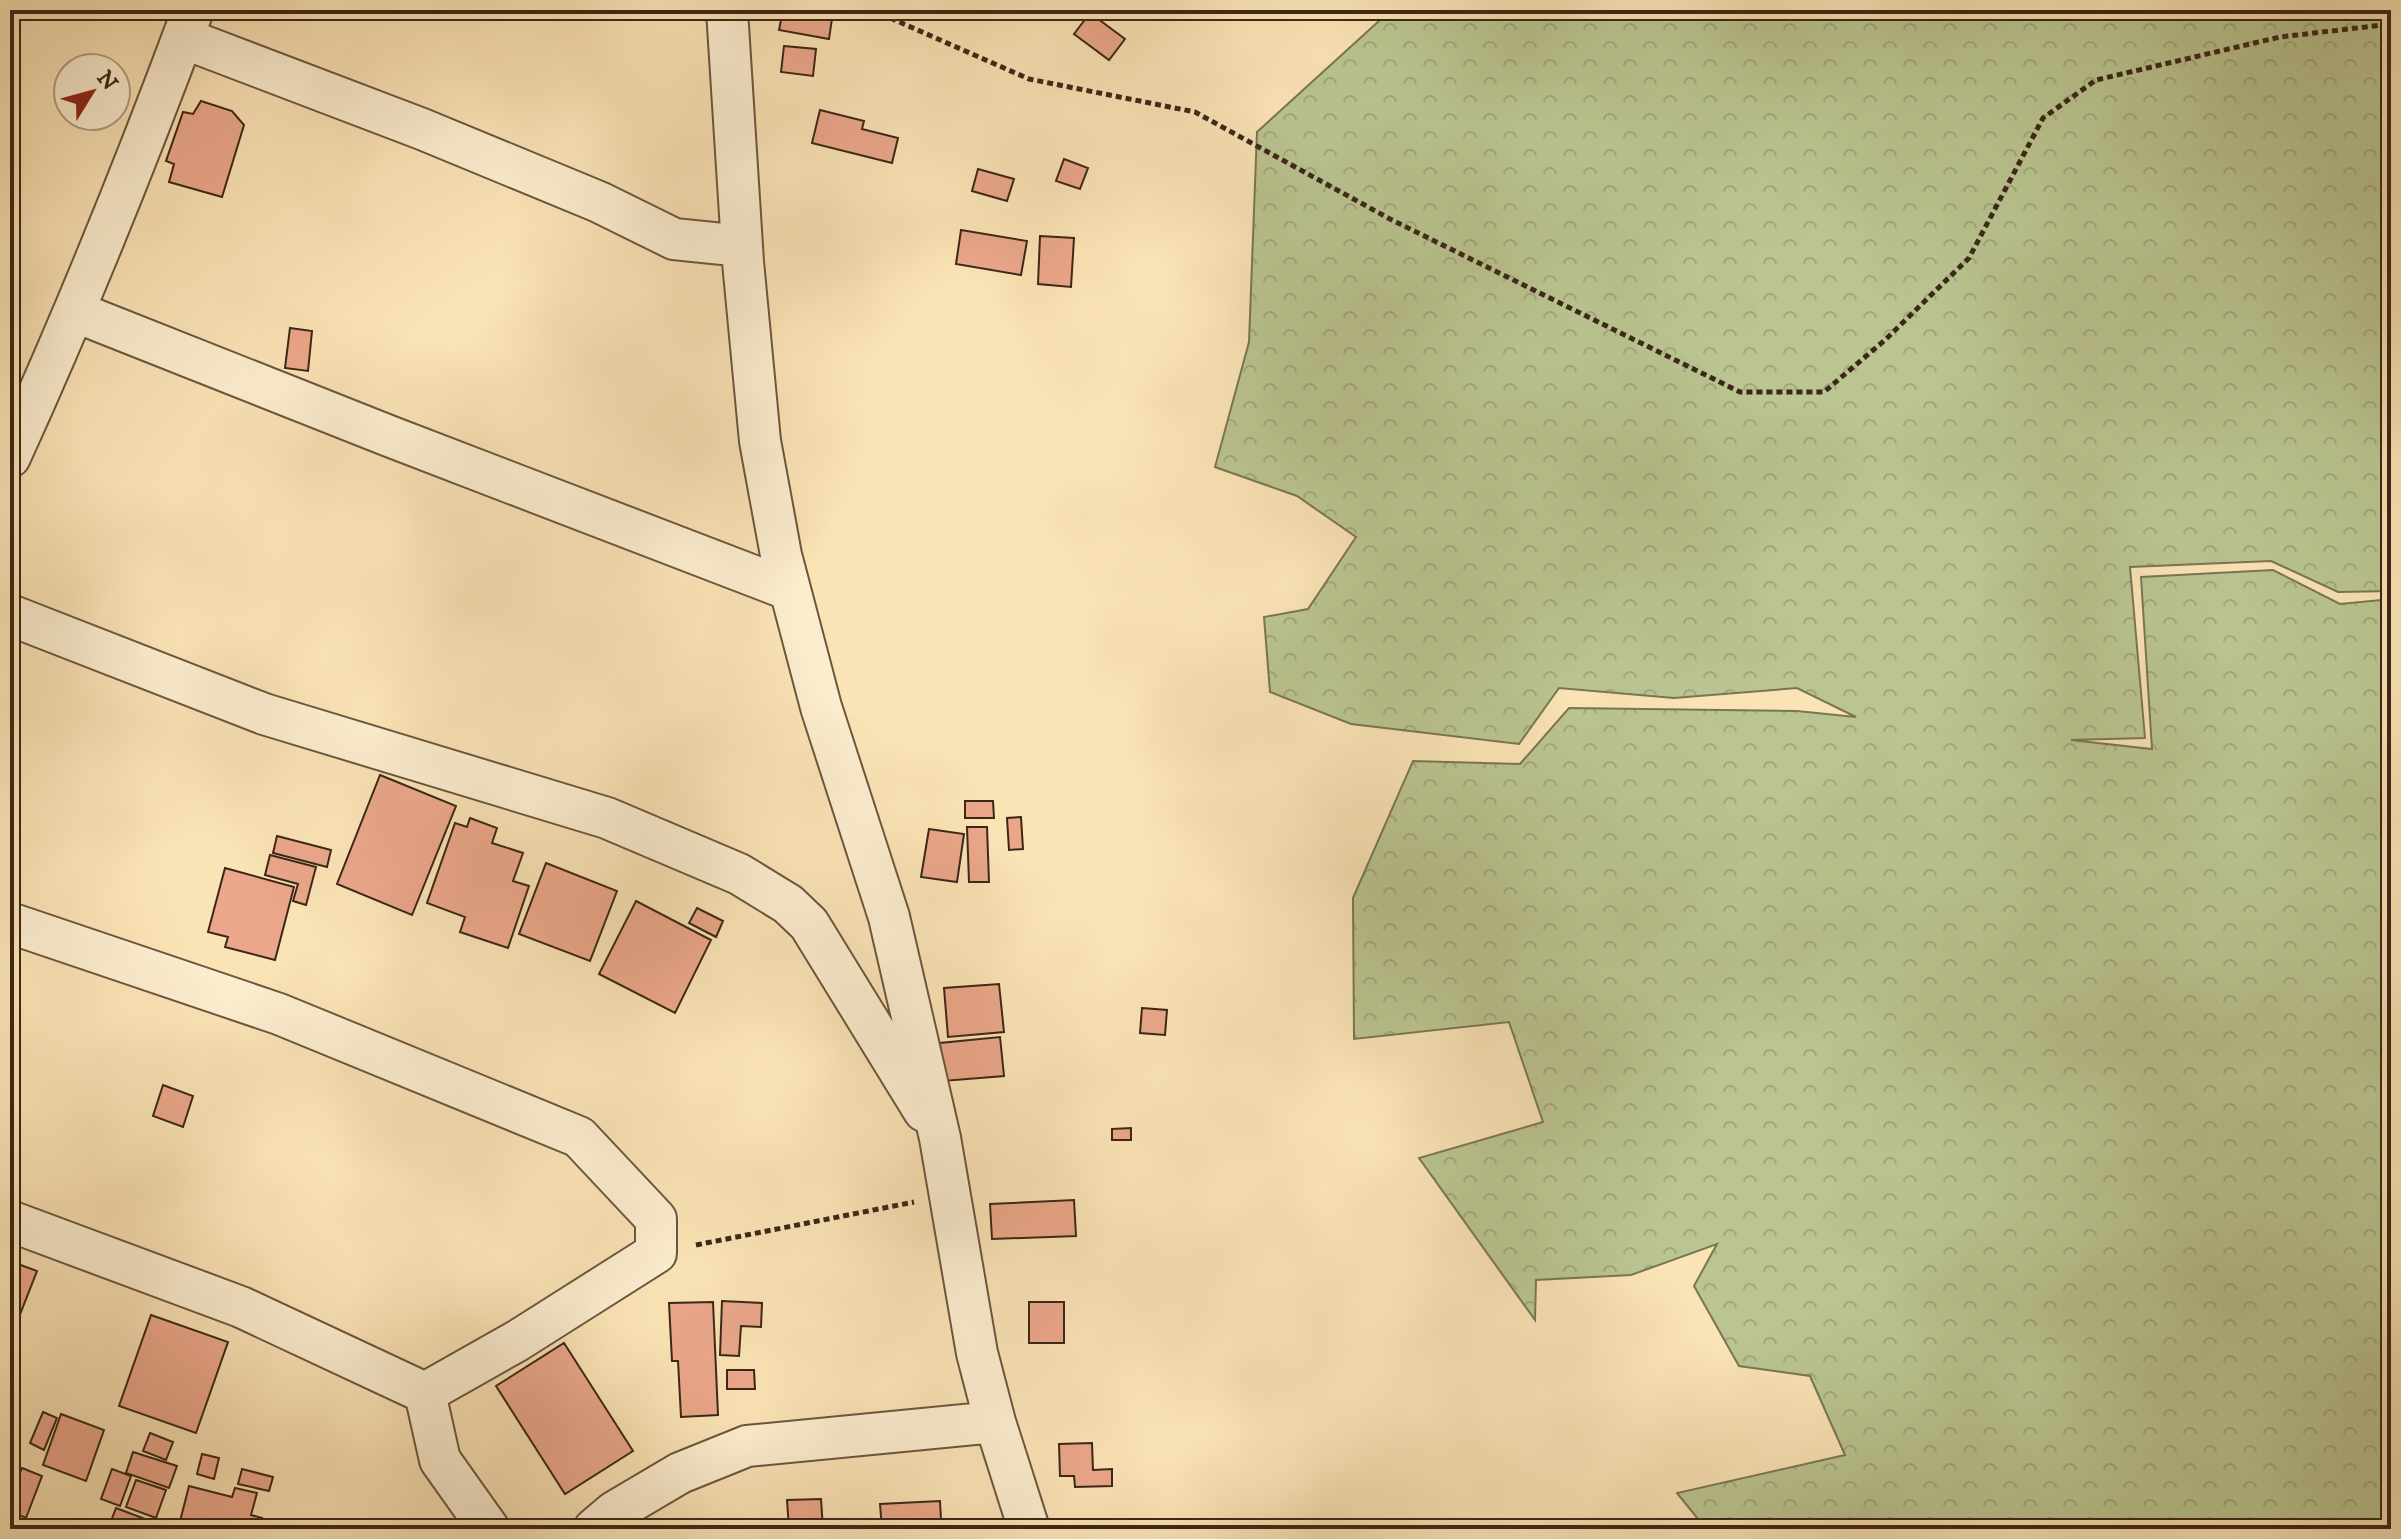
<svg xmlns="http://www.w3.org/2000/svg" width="2401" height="1539" font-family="'IM FELL DW Pica',serif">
  <defs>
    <pattern id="forest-crowns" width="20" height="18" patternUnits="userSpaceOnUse" patternTransform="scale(2)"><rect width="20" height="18" fill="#bac591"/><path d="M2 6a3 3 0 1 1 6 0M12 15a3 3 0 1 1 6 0" fill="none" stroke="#a1a97c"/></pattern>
  </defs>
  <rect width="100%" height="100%" fill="#fae3b5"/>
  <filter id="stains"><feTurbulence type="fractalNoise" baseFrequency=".0025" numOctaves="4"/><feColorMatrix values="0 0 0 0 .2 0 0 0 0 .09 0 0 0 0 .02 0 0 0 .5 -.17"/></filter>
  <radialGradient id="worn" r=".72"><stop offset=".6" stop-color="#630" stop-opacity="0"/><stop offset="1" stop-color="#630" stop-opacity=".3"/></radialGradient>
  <path fill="url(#forest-crowns)" stroke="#7a7654" stroke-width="2" d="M1391 10H2391V591L2338 592 2271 561 2130 567 2145 738 2071 740 2152 749 2141 577 2273 570 2340 604 2391 599V1529H1706L1677 1493 1845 1455 1810 1376 1739 1366 1694 1286 1717 1244 1631 1275 1536 1280 1535 1320 1419 1158 1543 1122 1509 1022 1354 1039 1353 898 1413 761 1520 764 1569 708 1797 711 1856 717 1797 688 1674 698 1559 688 1519 744 1351 724 1270 692 1264 617 1308 609 1356 537 1297 496 1215 467 1249 342 1257 132Z"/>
  <path fill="#eba78a" stroke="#3b2717" stroke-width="2" d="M783 10 833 12 829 39 779 30Z
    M1054 10H1073L1069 19 1053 12Z
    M1090 13 1125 39 1109 60 1074 34Z
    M784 46 816 49 813 76 781 72Z
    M201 101 232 111 244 125 222 197 169 182 174 164 166 161 183 112 193 114Z
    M820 110 864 121 862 129 898 138 892 163 812 143Z
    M1064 159 1088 168 1080 189 1056 181Z
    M978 169 1014 179 1007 201 972 191Z
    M961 230 1027 241 1021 275 956 264Z
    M1040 236 1074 238 1071 287 1038 284Z
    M290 328 312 331 308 371 285 368Z
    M380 775 456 806 412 915 337 884Z
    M965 801H993L994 818H965Z
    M1021 817 1023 849 1009 850 1007 818Z
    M470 818 497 828 492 843 523 853 513 881 529 886 508 948 460 932 465 917 427 903 455 823 467 827Z
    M967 827H987L989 882H969Z
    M929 829 964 834 957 882 921 877Z
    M277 836 331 850 327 867 273 853Z
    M270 855 316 867 306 905 293 901 298 884 265 875Z
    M546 863 617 891 590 961 519 934Z
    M225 868 294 887 275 960 225 947 228 937 208 932Z
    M636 901 711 940 675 1013 599 974Z
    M697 908 723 921 716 937 689 923Z
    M999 984 1004 1032 948 1037 944 988Z
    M1142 1008 1167 1010 1165 1035 1140 1033Z
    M1000 1037 1004 1076 943 1081 940 1043Z
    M163 1085 193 1096 183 1127 153 1116Z
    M1131 1128V1140H1112V1129Z
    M1074 1200 1076 1236 992 1239 990 1204Z
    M10 1261 37 1271 10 1340Z
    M722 1301 762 1303 761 1327 741 1326 739 1356 720 1355Z
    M713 1302 718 1415 681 1417 678 1361H672L669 1303Z
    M1029 1302H1064V1343H1029Z
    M151 1315 228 1342 196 1433 119 1406Z
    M564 1343 633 1451 565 1494 496 1386Z
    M727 1370H754L755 1389H727Z
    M10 1408 16 1411 10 1427Z
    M43 1412 57 1418 44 1450 30 1443Z
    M61 1414 104 1430 86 1481 43 1465Z
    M150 1433 173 1442 166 1460 143 1451Z
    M1092 1443 1093 1470 1112 1469V1486L1075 1487 1074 1476H1060L1059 1444Z
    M133 1452 177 1466 169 1488 126 1473Z
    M202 1454 219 1458 214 1479 197 1474Z
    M22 1468 42 1476 26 1518 10 1511V1498Z
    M112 1469 131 1476 120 1506 101 1499Z
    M242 1469 273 1477 269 1491 238 1484Z
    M136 1480 166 1490 156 1518 126 1507Z
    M189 1486 232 1497 235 1488 257 1493 251 1515 262 1518 259 1529H178Z
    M821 1499 823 1529H789L787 1500Z
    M940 1501 941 1520 967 1519 968 1529H882L880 1504Z
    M116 1508 148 1520 145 1529H123L110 1524Z"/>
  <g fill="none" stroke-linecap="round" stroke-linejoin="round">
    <defs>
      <path id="street" d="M727 10 743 262 760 441 781 555 821 707 889 917 940 1138 977 1353 995 1422 1029 1529
        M183 38 422 129 599 202 674 239 742 246
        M76 312 389 436 790 590
        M10 457C77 310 137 161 193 10
        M10 615 264 714 607 818 739 874 788 904 809 924 924 1111
        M10 923 279 1014 579 1137 656 1219V1253L517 1341 425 1393 241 1307 10 1221
        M425 1393 440 1460 489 1529
        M594 1529 614 1512 680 1473 747 1446 995 1422"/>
    </defs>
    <use href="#street" stroke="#6b563e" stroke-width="44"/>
    <path stroke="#3b2717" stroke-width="5" stroke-dasharray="6 4" stroke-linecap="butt" d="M872 10 1029 79 1195 112 1390 219 1740 392H1824L1885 340 1969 258 2043 118 2096 80 2280 37 2391 24
      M765 16 840 10
      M696 1245 914 1202
      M10 1526 18 1529"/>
    <use href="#street" stroke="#fcedcf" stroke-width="40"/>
  </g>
  <rect width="2401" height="1539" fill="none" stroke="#fae3b5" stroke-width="40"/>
  <rect x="12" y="12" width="2377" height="1515" fill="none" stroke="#3b2717" stroke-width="4"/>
  <rect x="20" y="20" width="2361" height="1499" fill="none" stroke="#3b2717" stroke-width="2"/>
  <g transform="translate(92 92) rotate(53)"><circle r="38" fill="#fcedcf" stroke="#af9e85" stroke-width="2"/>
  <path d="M0-6L14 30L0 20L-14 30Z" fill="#8f2418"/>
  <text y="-12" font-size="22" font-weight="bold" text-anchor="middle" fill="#3b2717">N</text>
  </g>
  <rect width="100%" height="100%" filter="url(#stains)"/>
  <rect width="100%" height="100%" fill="url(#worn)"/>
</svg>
